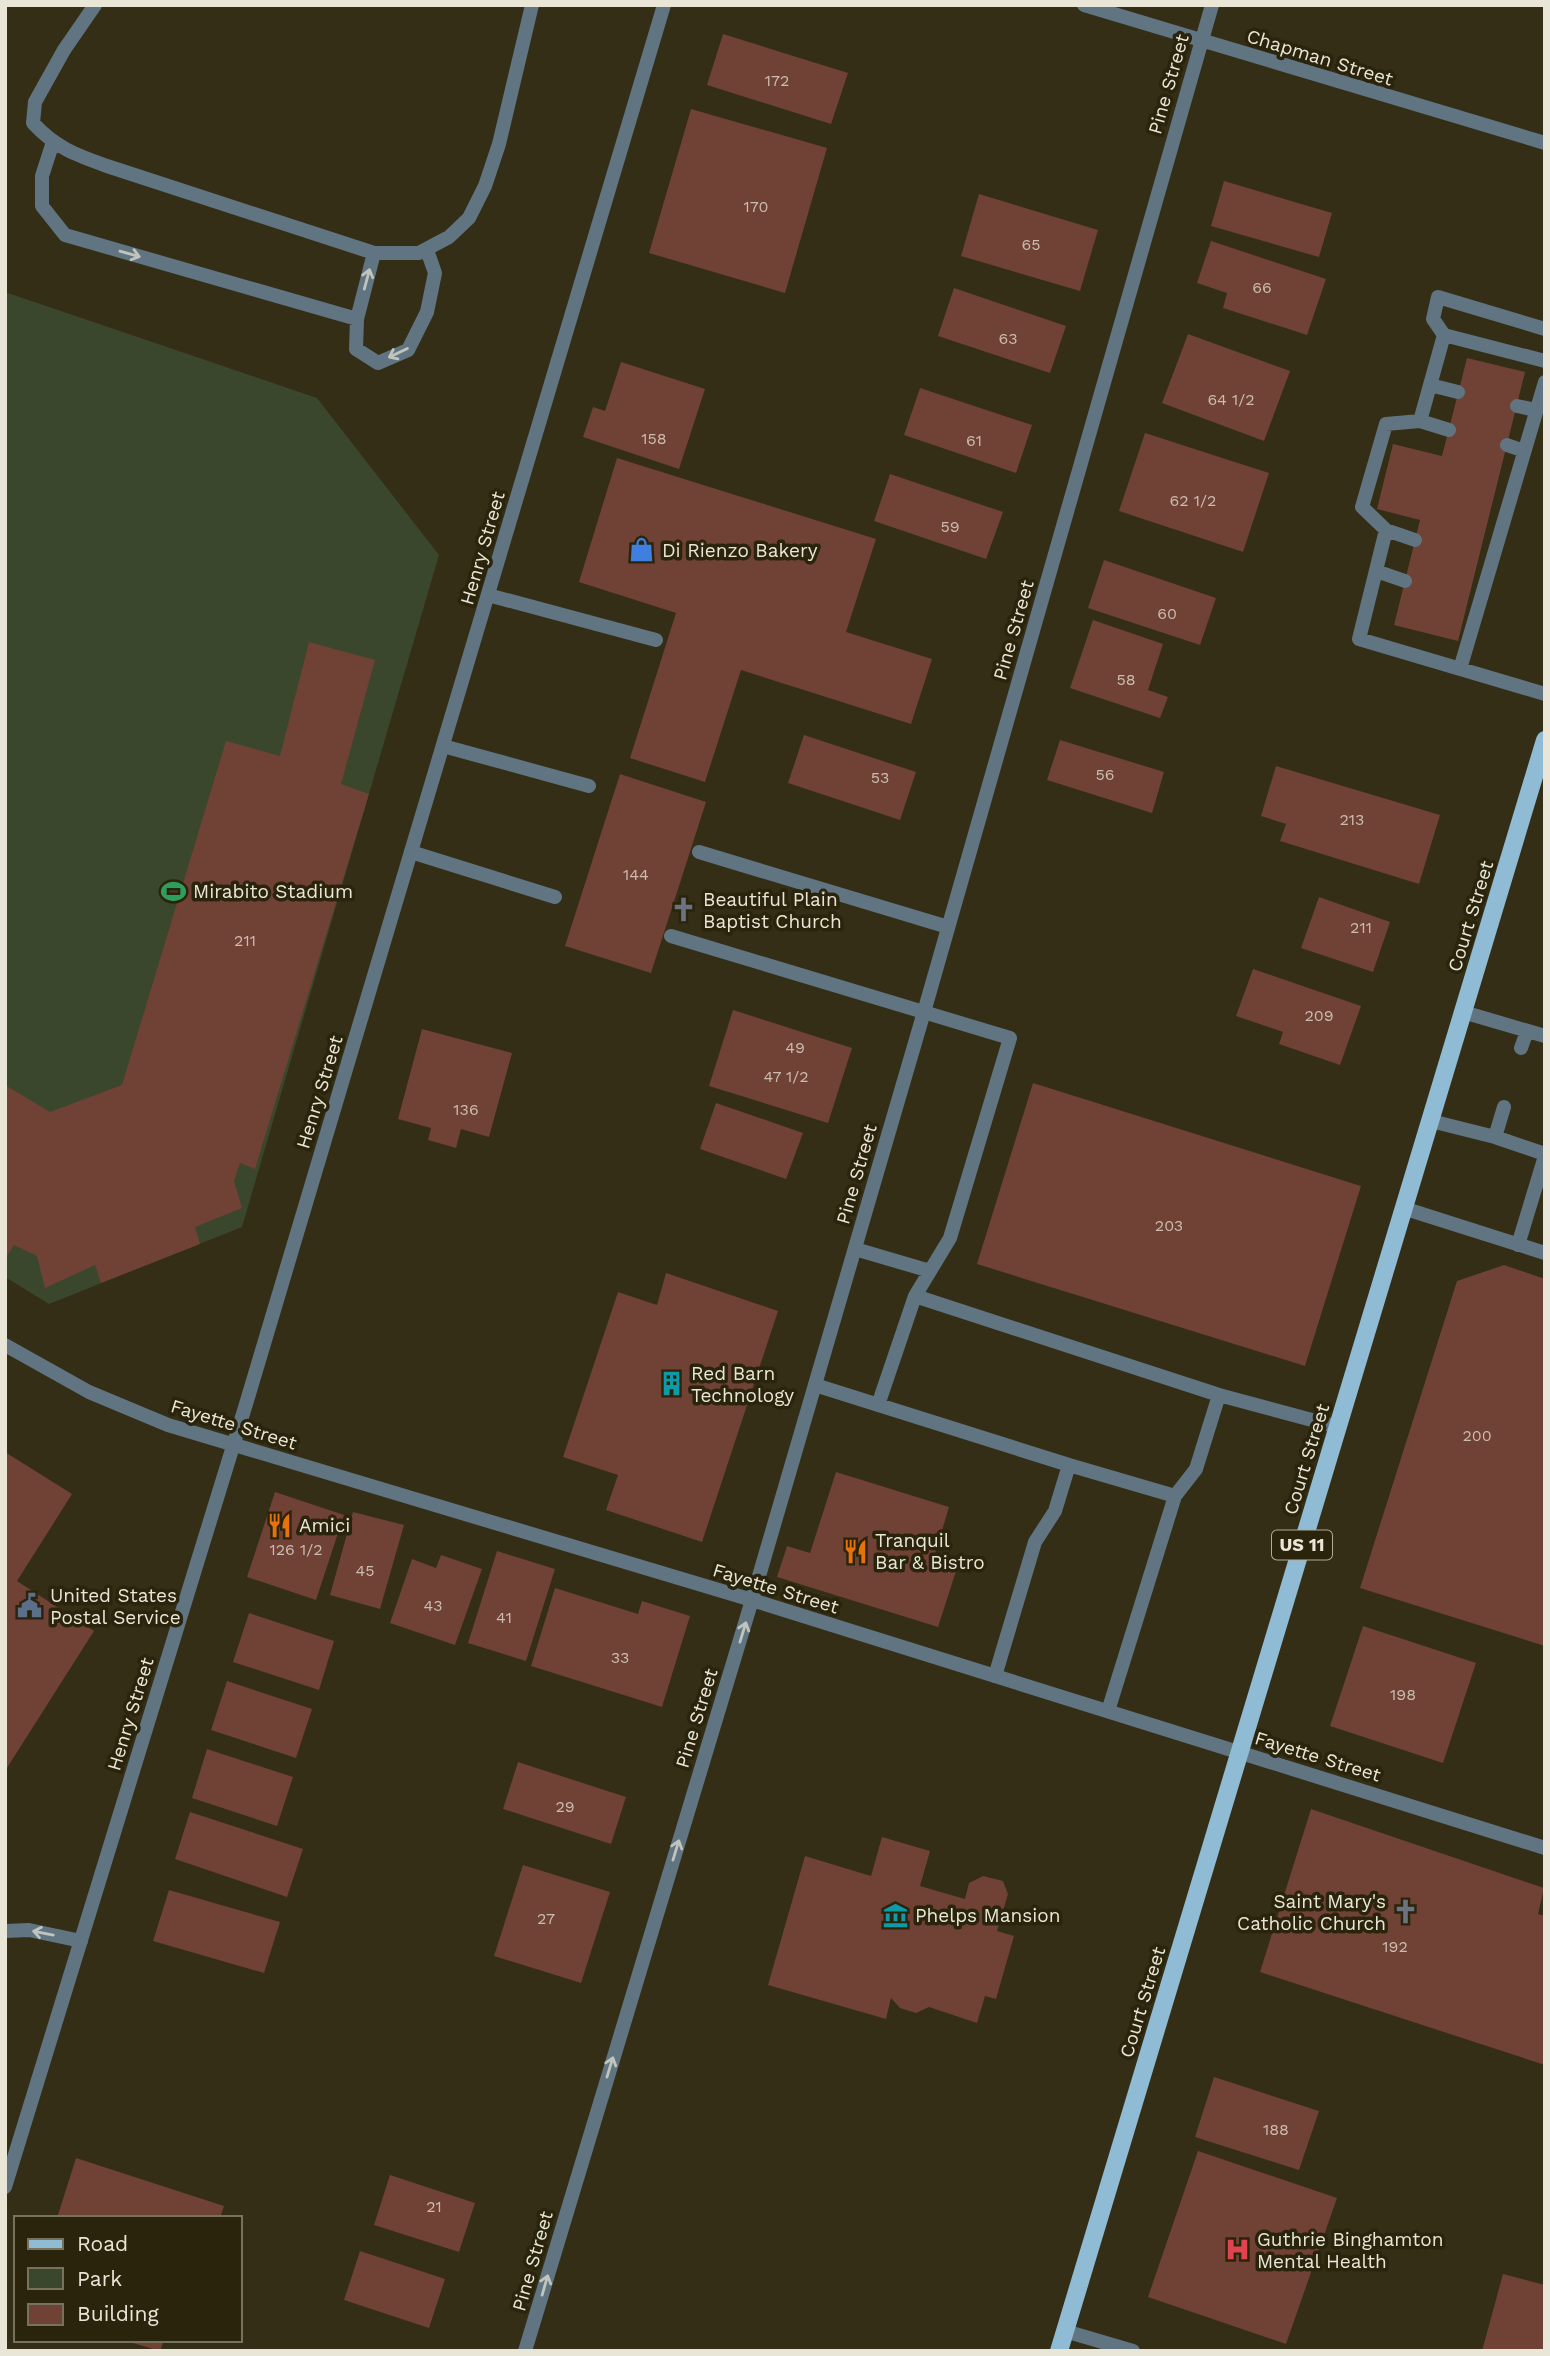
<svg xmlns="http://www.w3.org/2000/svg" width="1550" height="2356" font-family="'Work Sans',sans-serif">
  <rect width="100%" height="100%" fill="#332e15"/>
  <path fill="#3b472c" d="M5 292 317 398 439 555 242 1227 49 1304 5 1277Z"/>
  <path fill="#704135" d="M723 34 848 73 831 124 707 85Z
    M691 109 827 148 785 293 649 253Z
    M1224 181 1332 213 1319 257 1211 226Z
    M979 194 1098 230 1080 291 961 256Z
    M1211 241 1326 279 1307 335 1223 308 1227 293 1197 283Z
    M954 288 1066 326 1050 373 938 336Z
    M1188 334 1290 371 1264 441 1162 403Z
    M1467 358 1525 372 1458 641 1394 625 1420 520 1377 509 1393 444 1442 456Z
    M621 362 705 389 679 469 583 437 593 407 605 411Z
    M920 388 1032 425 1016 473 904 435Z
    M1145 433 1269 473 1243 552 1119 511Z
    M617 458 876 539 846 632 932 659 911 724 741 670 705 782 630 758 676 613 579 582Z
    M890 474 1003 512 986 559 874 521Z
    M1104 560 1216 598 1200 645 1088 608Z
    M1093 620 1163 644 1148 690 1168 697 1160 718 1070 688Z
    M309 642 375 660 341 784 369 794 255 1169 240 1163 234 1181 242 1208 195 1227 200 1244 101 1283 95 1265 45 1288 37 1256 14 1245 5 1259V1085L50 1112 122 1085 226 741 280 756Z
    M804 735 916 772 900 820 788 783Z
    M1060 740 1164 772 1152 813 1047 780Z
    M1276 766 1440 815 1419 884 1280 841 1286 824 1261 816Z
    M620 774 706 802 651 973 565 946Z
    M1319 897 1390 922 1373 972 1301 948Z
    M1253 969 1361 1006 1340 1065 1279 1044 1283 1032 1236 1016Z
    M733 1010 852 1048 828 1123 709 1086Z
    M422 1029 512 1053 489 1137 461 1129 456 1148 428 1140 431 1128 398 1119Z
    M1033 1083 1361 1186 1305 1366 977 1264Z
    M716 1103 803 1133 786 1179 700 1149Z
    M1504 1265 1545 1279V1646L1360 1588 1457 1281Z
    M666 1273 778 1311 702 1542 606 1510 618 1475 563 1457 618 1292 657 1305Z
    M5 1452 72 1494 17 1581 94 1631 5 1771Z
    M836 1472 949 1507 934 1557 958 1565 938 1627 777 1577 787 1546 810 1553Z
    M275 1492 344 1515 316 1600 247 1577Z
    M353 1512 404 1525 380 1609 330 1595Z
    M497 1551 555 1569 526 1661 468 1643Z
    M441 1555 482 1569 455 1645 390 1623 412 1559 436 1568Z
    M555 1588 638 1614 642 1601 690 1616 662 1707 531 1666Z
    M249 1613 334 1641 319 1690 233 1662Z
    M1363 1626 1476 1663 1443 1763 1330 1726Z
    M227 1681 312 1709 296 1758 211 1730Z
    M207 1749 293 1777 277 1826 192 1798Z
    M518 1762 626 1797 611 1844 503 1809Z
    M1311 1809 1544 1888 1538 1914 1545 1916V2065L1260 1972Z
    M190 1812 303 1849 287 1897 175 1859Z
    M882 1837 930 1851 920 1886 965 1899 969 1883 983 1876 1003 1881 1008 1894 997 1931 1014 1936 996 1999 985 1996 977 2023 929 2007 916 2013 900 2008 891 1998 886 2019 768 1985 805 1856 871 1876Z
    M523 1865 610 1892 581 1983 494 1956Z
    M169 1890 280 1922 264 1973 153 1941Z
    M1214 2077 1319 2111 1299 2170 1195 2137Z
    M1198 2151 1337 2198 1286 2344 1148 2297Z
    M76 2158 224 2206 220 2218H57Z
    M390 2175 475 2203 459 2252 374 2225Z
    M360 2251 445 2279 429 2328 344 2300Z
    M1503 2274 1545 2285V2351H1482Z
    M164 2340 160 2351 126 2341V2340Z"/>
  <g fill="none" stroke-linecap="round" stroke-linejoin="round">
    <path stroke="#607581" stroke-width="14" d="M95 5 64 50 35 102 33 123C56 148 76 155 107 166L374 253H419L449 237 469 218 485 186 499 144 532 5
      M53 142 42 176V206L65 235 357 319 374 253
      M357 319 356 349 378 363 408 350 427 312 435 273 427 250
      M1444 335 1433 319 1438 297 1545 329
      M1545 361 1444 335 1420 421 1386 424 1362 507 1386 530 1359 639 1545 694
      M1430 385 1458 392
      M1517 406 1536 410
      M1420 421 1449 430
      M1507 445 1524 451
      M1386 530 1415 540
      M1376 571 1405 581
      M488 595 656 640
      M1460 669 1545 382
      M443 746 589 786
      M411 852 555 897
      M699 852 948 927
      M671 936 1010 1038 950 1238 915 1296
      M1463 1012 1545 1036
      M1521 1048 1527 1031
      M1431 1121 1495 1137 1545 1154
      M1495 1137 1504 1107
      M1518 1245 1545 1156
      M855 1249 930 1271
      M815 1385 1069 1465
      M878 1405 915 1296 1219 1395
      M1175 1496 1196 1469 1219 1395 1338 1427
      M995 1676 1035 1542 1055 1511 1069 1465 1175 1496 1108 1711
      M5 1931 29 1930 81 1941"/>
    <path stroke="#607581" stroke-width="14" d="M1084 5 1545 143
      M1403 1208 1545 1253
      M5 1345 89 1392 168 1425 752 1600 1545 1848
      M1065 2331 1133 2351
      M525 2351 752 1600 924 1012 1212 5"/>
    <path stroke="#607581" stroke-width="14" d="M5 2187 246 1404 664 5"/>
    <path stroke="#8fbbd4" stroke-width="18" d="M1059 2351 1545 740"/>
  </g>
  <defs><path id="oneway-shaft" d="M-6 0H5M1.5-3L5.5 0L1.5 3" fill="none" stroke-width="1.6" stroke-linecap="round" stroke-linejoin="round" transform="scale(1.75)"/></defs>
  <g stroke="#c0c4bd">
    <use href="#oneway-shaft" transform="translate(130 254) rotate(16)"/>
    <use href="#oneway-shaft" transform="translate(367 279) rotate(-75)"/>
    <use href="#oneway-shaft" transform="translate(398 353) rotate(154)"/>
    <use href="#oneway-shaft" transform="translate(743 1632) rotate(-73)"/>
    <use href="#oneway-shaft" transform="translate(676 1850) rotate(-73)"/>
    <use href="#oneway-shaft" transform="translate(43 1933) rotate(-169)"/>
    <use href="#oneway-shaft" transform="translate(610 2067) rotate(-73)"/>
    <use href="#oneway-shaft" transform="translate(545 2285) rotate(-74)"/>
  </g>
  <defs>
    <symbol id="shop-bare" viewBox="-9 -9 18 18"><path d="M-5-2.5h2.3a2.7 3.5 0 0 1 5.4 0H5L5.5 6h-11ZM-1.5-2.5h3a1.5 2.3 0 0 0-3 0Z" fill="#3f7fe0" stroke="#29240b" stroke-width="2.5" paint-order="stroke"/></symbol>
    <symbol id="stadium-bare" viewBox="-9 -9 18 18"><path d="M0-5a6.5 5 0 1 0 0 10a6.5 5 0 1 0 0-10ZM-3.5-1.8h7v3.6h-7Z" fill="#2e9e5b" stroke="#29240b" stroke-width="2.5" paint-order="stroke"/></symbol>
    <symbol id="church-bare" viewBox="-9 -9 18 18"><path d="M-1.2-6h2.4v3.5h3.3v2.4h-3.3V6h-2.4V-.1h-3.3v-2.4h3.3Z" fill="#6b7280" stroke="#29240b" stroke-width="2.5" paint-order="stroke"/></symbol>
    <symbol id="building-bare" viewBox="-9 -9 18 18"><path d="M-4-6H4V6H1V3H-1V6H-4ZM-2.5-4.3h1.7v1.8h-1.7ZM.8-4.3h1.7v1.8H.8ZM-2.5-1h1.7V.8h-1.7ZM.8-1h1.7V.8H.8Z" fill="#0f9aa8" stroke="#29240b" stroke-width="2.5" paint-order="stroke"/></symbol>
    <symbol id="restaurant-bare" viewBox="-9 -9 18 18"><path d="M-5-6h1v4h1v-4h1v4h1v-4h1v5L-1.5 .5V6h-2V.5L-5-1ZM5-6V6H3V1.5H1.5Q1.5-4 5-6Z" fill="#e8710a" stroke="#29240b" stroke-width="2.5" paint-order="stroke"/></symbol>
    <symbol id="civic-bare" viewBox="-9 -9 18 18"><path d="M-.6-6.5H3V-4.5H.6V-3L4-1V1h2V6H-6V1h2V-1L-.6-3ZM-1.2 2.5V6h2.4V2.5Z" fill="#5c6f8a" stroke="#29240b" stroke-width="2.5" paint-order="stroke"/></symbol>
    <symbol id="museum-bare" viewBox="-9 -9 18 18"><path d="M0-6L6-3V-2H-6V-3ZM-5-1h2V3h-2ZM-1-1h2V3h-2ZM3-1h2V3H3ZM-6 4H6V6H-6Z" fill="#0f9aa8" stroke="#29240b" stroke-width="2.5" paint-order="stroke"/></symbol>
    <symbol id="hospital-bare" viewBox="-9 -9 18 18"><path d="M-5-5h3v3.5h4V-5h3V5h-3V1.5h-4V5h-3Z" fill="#e0444e" stroke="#29240b" stroke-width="2.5" paint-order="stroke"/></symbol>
  </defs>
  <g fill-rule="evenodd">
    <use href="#shop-bare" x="624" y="532" width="35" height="35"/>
    <use href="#stadium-bare" x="156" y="874" width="35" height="35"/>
    <use href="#church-bare" x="666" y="892" width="35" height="35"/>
    <use href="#building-bare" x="654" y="1366" width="35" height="35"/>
    <use href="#restaurant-bare" x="262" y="1508" width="35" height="35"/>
    <use href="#restaurant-bare" x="838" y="1534" width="35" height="35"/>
    <use href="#civic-bare" x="12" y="1588" width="35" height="35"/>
    <use href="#church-bare" x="1388" y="1894" width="35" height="35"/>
    <use href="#museum-bare" x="878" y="1898" width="35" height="35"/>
    <use href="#hospital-bare" x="1220" y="2232" width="35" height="35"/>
  </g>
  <g text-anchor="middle" stroke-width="7" stroke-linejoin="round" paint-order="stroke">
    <g font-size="16" fill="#cbbdae">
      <text x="777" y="86">172</text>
      <text x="756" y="212">170</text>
      <text x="1031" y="250">65</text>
      <text x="1262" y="293">66</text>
      <text x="1008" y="344">63</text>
      <text x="1231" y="405">64 1/2</text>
      <text x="654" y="444">158</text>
      <text x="974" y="446">61</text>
      <text x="1193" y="506">62 1/2</text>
      <text x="950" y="532">59</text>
      <text x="1167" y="619">60</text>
      <text x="1126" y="685">58</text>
      <text x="1105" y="780">56</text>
      <text x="880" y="783">53</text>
      <text x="1352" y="825">213</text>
      <text x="636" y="880">144</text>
      <text x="1361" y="933">211</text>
      <text x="245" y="946">211</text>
      <text x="1319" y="1021">209</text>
      <text x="795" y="1053">49</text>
      <text x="786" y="1082">47 1/2</text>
      <text x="466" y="1115">136</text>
      <text x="1169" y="1231">203</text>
      <text x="1477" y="1441">200</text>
      <text x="296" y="1555">126 1/2</text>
      <text x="365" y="1576">45</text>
      <text x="433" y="1611">43</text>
      <text x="504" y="1623">41</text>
      <text x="620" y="1663">33</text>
      <text x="1403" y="1700">198</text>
      <text x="565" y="1812">29</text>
      <text x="546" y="1924">27</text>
      <text x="1395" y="1952">192</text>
      <text x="1276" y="2135">188</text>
      <text x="434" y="2212">21</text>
    </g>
    <rect fill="#29240b" stroke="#afac9a" stroke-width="2" x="1272" y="1530.5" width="60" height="29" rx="5"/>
    <g font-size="18" font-weight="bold" fill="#e9e6d7">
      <text x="1302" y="1551">US 11</text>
    </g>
    <g font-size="19" fill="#e9e6d7" stroke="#29240b">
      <text transform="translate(1320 57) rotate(17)" y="7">Chapman Street</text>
      <text transform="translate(1168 84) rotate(-74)" y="7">Pine Street</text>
      <text transform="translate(482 548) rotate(-74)" y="7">Henry Street</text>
      <text transform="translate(1013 630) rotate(-74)" y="7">Pine Street</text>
      <text transform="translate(1470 916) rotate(-73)" y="7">Court Street</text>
      <text transform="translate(319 1092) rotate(-73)" y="7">Henry Street</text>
      <text transform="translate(856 1174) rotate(-74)" y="7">Pine Street</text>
      <text transform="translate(234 1424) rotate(17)" y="7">Fayette Street</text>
      <text transform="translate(1306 1459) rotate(-73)" y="7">Court Street</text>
      <text transform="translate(776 1588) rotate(17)" y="7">Fayette Street</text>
      <text transform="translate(130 1714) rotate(-73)" y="7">Henry Street</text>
      <text transform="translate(696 1718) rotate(-73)" y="7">Pine Street</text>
      <text transform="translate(1318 1756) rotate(17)" y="7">Fayette Street</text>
      <text transform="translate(1142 2002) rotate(-73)" y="7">Court Street</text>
      <text transform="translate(532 2261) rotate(-74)" y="7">Pine Street</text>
    </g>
    <g font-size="19" fill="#e9e6d7" stroke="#29240b" text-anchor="start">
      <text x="662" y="557">Di Rienzo Bakery</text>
      <text x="193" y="898">Mirabito Stadium</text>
      <text x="703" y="906">Beautiful Plain<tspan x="703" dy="22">Baptist Church</tspan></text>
      <text x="691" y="1380">Red Barn<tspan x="691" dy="22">Technology</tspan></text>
      <text x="299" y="1532">Amici</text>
      <text x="875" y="1547">Tranquil<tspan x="875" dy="22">Bar &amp; Bistro</tspan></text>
      <text x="50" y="1602">United States<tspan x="50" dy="22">Postal Service</tspan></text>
      <text x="1386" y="1908" text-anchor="end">Saint Mary's<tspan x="1386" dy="22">Catholic Church</tspan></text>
      <text x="915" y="1922">Phelps Mansion</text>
      <text x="1257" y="2246">Guthrie Binghamton<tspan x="1257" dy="22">Mental Health</tspan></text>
    </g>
  </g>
  <rect width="1550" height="2356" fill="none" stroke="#e9e6d7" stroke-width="14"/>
  <rect x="14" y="2216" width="228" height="126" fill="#29240b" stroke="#76725d" stroke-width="2"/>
  <rect x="28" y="2239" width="35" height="10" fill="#8fbbd4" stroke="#76725d" stroke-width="2"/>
  <text x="77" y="2251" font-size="21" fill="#e9e6d7">Road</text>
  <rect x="28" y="2268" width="35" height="21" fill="#3b472c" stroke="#76725d" stroke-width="2"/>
  <text x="77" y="2286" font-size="21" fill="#e9e6d7">Park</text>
  <rect x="28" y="2304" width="35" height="21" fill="#704135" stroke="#76725d" stroke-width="2"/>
  <text x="77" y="2321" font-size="21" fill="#e9e6d7">Building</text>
</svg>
